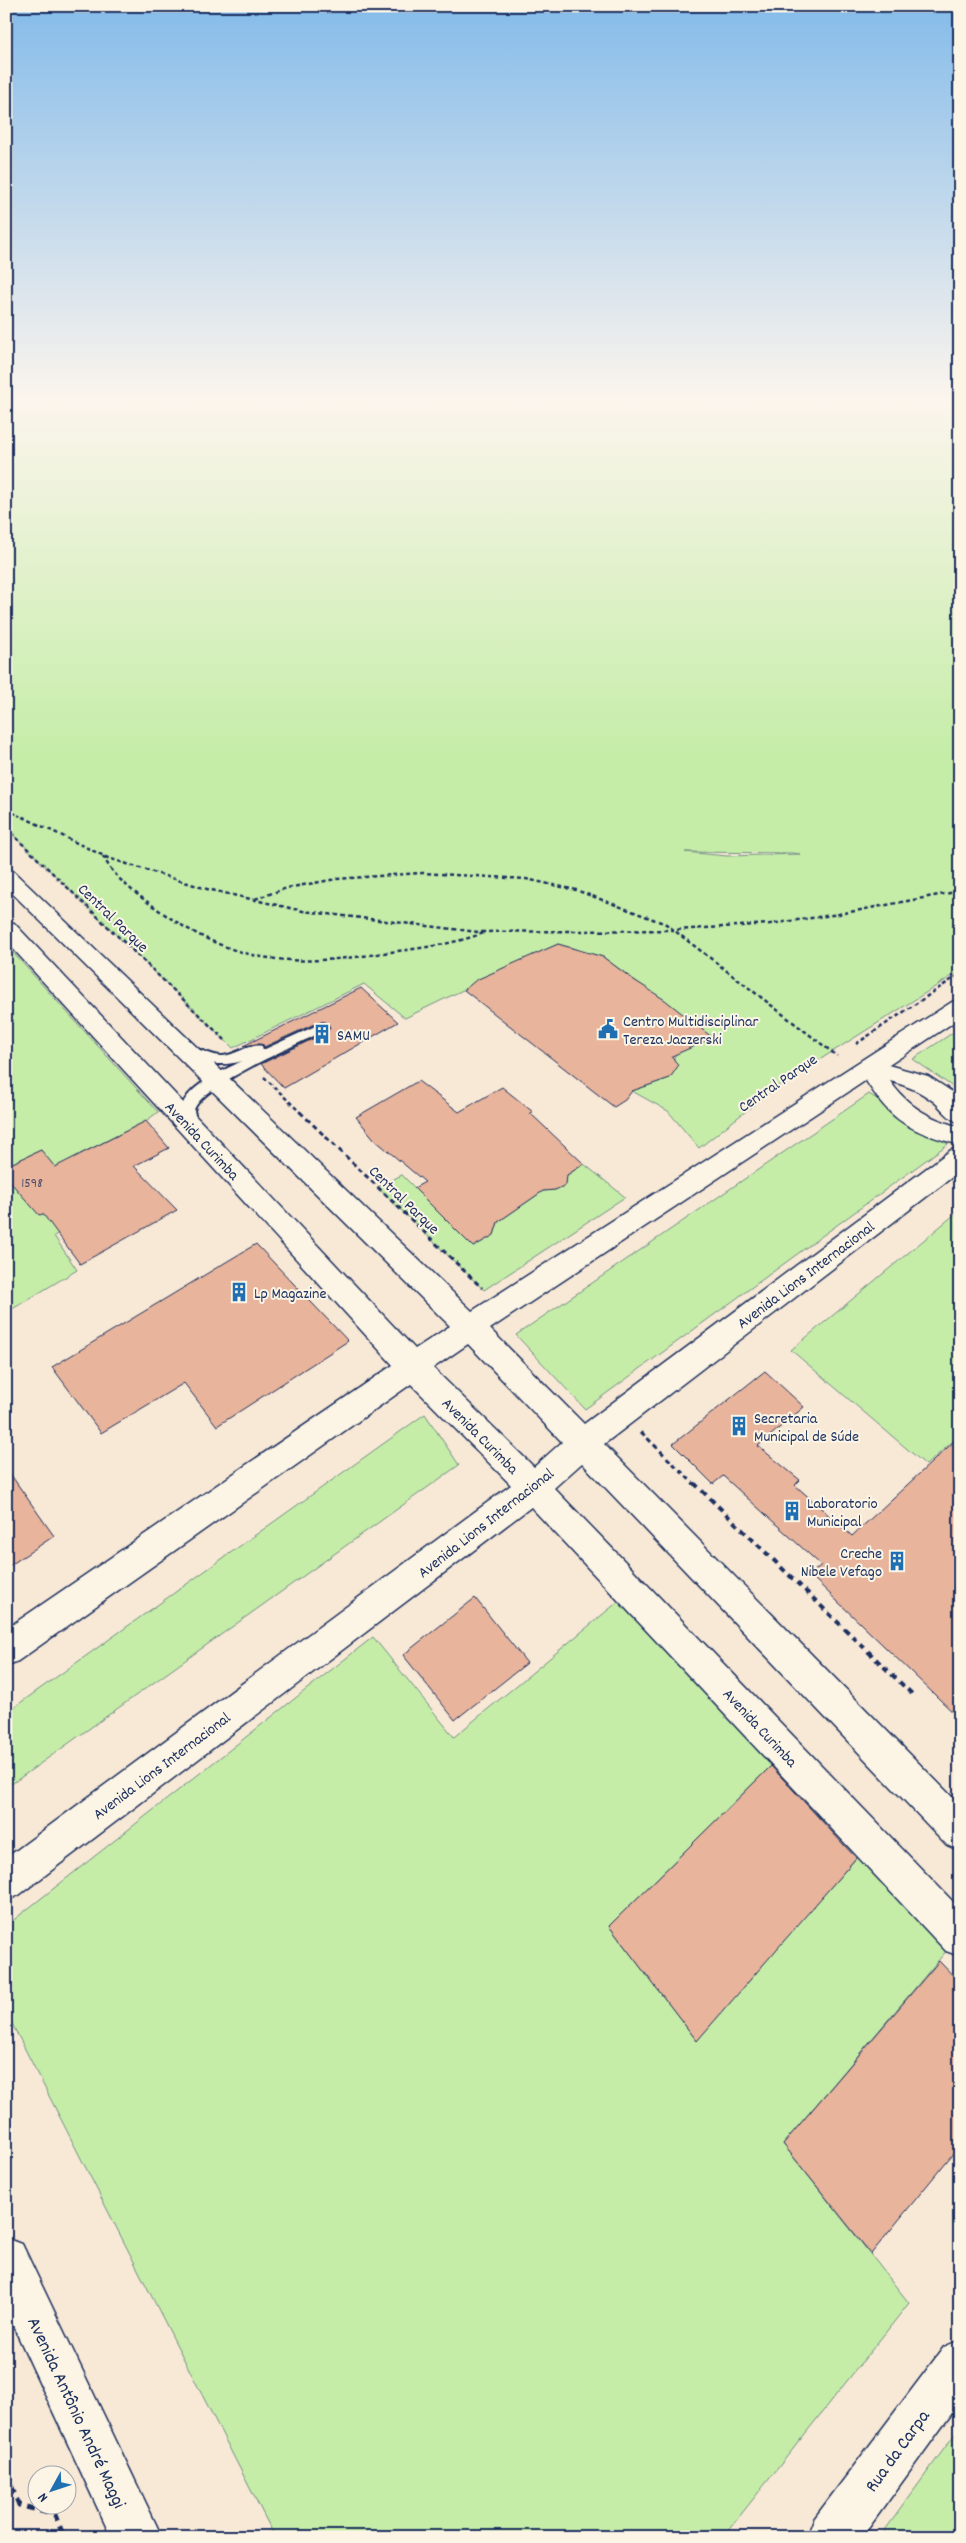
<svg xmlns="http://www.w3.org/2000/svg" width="966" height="2543" font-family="Dekko,sans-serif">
  <rect width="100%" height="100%" fill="#f8e8d6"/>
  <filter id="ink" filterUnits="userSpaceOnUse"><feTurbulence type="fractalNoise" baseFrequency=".02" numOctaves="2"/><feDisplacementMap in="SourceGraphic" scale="10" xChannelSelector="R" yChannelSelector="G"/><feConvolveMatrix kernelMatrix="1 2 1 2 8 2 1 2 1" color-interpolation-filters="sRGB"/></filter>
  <g filter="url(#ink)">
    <path fill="#c5eda8" stroke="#708e83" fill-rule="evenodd" d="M33 399H960V971L775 1088 699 1148 668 1111 632 1091 670 1078C675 1039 682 1049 713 1038L603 957 558 944 405 1018 364 984 233 1048 6 828V406ZM685 852 792 853 800 854 727 856Z
      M6 945 158 1112 146 1121 80 1154 66 1201 41 1150 6 1166Z
      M960 1028V1092L913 1059Z
      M869 1094 948 1144 585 1409 516 1335Z
      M584 1164 625 1197 484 1290 377 1187 402 1175 473 1247 494 1235 498 1222 543 1191 555 1190 565 1185 567 1175Z
      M6 1177 59 1205 76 1223 54 1236 77 1270 9 1311 6 1306Z
      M960 1210V1435L926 1465 791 1350Z
      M425 1414 459 1465 6 1788V1713Z
      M619 1601 775 1762 609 1926 695 2038 860 1854 948 1949 783 2144 909 2303 723 2537H275L6 2012V1926L373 1637 454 1737Z
      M960 2427V2537H880Z"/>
    <path fill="#e8b49b" stroke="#1b2f5e" d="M558 944 603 957 634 980 665 1000 713 1038 672 1056 678 1066 670 1078 632 1091 625 1100 614 1107 464 990 476 980Z
      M361 988 398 1022 284 1088 261 1064 327 1032 330 1028 328 1023 321 1021 264 1047 263 1045 258 1044 243 1046Z
      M418 1081 459 1112 502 1087 533 1112 530 1113 584 1164 567 1175 566 1185 555 1190 543 1191 498 1222 494 1235 473 1247 414 1188 425 1182 375 1140 356 1117Z
      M146 1121 169 1148 134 1166 177 1210 80 1264 43 1214 39 1215 6 1177V1166L41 1150 55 1167Z
      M256 1244 348 1341 217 1426 184 1383 101 1433 52 1367Z
      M765 1371 804 1407 758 1446 800 1480 795 1485 852 1536 960 1436V1719L810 1575 821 1565 723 1476 713 1484 673 1444Z
      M6 1468 54 1536 6 1568Z
      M475 1598 527 1663 455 1720 403 1655Z
      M771 1766 856 1858 697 2041 609 1926Z
      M939 1961 960 1983V2145L871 2254 783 2144Z"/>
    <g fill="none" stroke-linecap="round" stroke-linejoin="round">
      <defs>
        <path id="service" d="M322 1023 326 1024 328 1027 326 1030C301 1043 201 1085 194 1110L197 1126 195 1129H185C165 1095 218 1073 242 1061 222 1067 206 1064 187 1055L186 1052 187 1049C198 1046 210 1056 223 1056 236 1055 250 1043 262 1046L263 1050Z"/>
        <path id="minor" d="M870 1060 928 1076 960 1097V1123C948 1119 943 1109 933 1101 920 1091 905 1085 890 1081 908 1107 930 1119 960 1127V1145C902 1129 889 1119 858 1068L862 1062Z
          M960 2340V2402L862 2537H807L814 2519 944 2347Z"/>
        <path id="tertiary" d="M6 399H25L6 406Z
          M6 869 13 871 472 1311 952 1002 960 1000V1018L490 1329 584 1424 951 1150 960 1148V1171L604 1444 960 1805V1851L947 1845 582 1463 554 1488 960 1909V1956L946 1951 531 1507 19 1895 6 1901V1858L511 1485 411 1384 18 1661 6 1666V1629L393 1365 6 941V921L14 923 415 1349 450 1326 6 887ZM468 1344 562 1442 534 1467 433 1368Z
          M6 2238 22 2244 162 2537H111L6 2310Z"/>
      </defs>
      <use href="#service" stroke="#1b2f5e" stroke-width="4"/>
      <use href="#minor" stroke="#1b2f5e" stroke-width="3"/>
      <use href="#tertiary" stroke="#1b2f5e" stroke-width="3"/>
      <path stroke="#1b2f5e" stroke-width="2" stroke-dasharray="2.5 2" stroke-linecap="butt" d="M6 809 26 819"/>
      <path stroke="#1b2f5e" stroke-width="2.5" stroke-dasharray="4 3" stroke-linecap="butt" d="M23 817 108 858 207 889 303 911 478 932 675 930 770 924 839 914 960 891
        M6 828 225 1040
        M103 856C115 880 138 895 160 911 240 967 296 967 390 952 423 948 455 944 486 932
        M255 899 287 888 336 879 422 873 526 879 576 890 666 924 837 1056
        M856 1044 960 974
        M264 1077 301 1113"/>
      <path stroke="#1b2f5e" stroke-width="3" stroke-dasharray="5 4" stroke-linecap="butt" d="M300 1112 482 1288
        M641 1432 695 1485"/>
      <path stroke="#1b2f5e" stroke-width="4" stroke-dasharray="6 5" stroke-linecap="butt" d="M694 1483 912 1694"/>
      <path stroke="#1b2f5e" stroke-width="5" stroke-dasharray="8 6" stroke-linecap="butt" d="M6 2473 19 2505 55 2515 64 2537"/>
      <use href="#service" fill="#fcf5e5" fill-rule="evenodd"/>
      <use href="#minor" fill="#fcf5e5" fill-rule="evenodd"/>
      <use href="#tertiary" fill="#fcf5e5" fill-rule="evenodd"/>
    </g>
  </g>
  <linearGradient id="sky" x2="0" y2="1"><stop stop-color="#84bbea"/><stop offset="0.53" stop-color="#fcf5ed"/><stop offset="1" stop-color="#fcf5ed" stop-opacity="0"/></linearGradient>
  <rect width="966" height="755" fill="url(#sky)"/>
  <defs>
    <symbol id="civic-bare" viewBox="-9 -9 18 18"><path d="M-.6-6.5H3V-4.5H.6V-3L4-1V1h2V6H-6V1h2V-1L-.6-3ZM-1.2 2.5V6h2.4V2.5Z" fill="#1f6fb2" stroke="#fcf5e5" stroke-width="2.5" paint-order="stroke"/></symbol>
    <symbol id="building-bare" viewBox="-9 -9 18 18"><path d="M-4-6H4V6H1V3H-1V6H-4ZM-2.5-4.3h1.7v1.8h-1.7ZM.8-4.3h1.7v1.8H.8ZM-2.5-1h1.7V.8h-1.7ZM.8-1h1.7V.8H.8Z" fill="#1f6fb2" stroke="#fcf5e5" stroke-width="2.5" paint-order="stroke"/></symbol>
  </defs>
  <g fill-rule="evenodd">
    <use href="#civic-bare" x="594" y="1015" width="28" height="28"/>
    <use href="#building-bare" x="308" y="1020" width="28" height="28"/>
    <use href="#building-bare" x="225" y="1278" width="28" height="28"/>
    <use href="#building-bare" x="725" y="1412" width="28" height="28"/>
    <use href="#building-bare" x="778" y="1497" width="28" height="28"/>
    <use href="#building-bare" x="883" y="1547" width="28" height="28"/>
  </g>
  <g text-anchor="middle" stroke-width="4" stroke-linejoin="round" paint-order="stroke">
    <g font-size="14" fill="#4e506d">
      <text x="32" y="1187">1598</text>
    </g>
    <g font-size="16" fill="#1b2f5e" stroke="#fcf5e5">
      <text transform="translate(114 917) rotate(44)" y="6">Central Parque</text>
      <text transform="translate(777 1082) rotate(-34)" y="6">Central Parque</text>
      <text transform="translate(203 1140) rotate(47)" y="6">Avenida Curimba</text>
      <text transform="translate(405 1199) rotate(44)" y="6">Central Parque</text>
      <text transform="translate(805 1274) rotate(-37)" y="6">Avenida Lions Internacional</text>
      <text transform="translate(481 1435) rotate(45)" y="6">Avenida Curimba</text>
      <text transform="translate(485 1522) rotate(-38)" y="6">Avenida Lions Internacional</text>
      <text transform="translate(761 1727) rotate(47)" y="6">Avenida Curimba</text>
      <text transform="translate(161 1765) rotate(-37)" y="6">Avenida Lions Internacional</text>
    </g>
    <g font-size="16" fill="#1b2f5e" stroke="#fcf5e5" text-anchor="start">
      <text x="623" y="1026">Centro Multidisciplinar<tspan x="623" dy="18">Tereza Jaczerski</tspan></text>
      <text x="337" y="1040">SAMU</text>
      <text x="254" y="1298">Lp Magazine</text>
      <text x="754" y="1423">Secretaria<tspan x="754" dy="18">Municipal de Súde</tspan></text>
      <text x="807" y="1508">Laboratorio<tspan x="807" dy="18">Municipal</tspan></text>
      <text x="882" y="1558" text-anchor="end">Creche<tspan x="882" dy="18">Nibele Vefago</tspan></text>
    </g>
    <g font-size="19" fill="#1b2f5e" stroke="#fcf5e5">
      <text transform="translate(78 2412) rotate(65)" y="7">Avenida Antônio André Maggi</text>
      <text transform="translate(896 2450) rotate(-54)" y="7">Rua da Carpa</text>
    </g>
  </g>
  <rect width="966" height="2543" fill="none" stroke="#fcf5e5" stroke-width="25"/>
  <rect x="12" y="12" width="941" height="2518" fill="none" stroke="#1b2f5e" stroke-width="2" filter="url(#ink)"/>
  <g transform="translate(52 2490) rotate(230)"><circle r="24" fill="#fcf5e5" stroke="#a2a6af"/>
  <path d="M0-4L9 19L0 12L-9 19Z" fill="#1f6fb2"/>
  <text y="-8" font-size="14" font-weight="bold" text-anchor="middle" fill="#1b2f5e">N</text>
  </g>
</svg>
